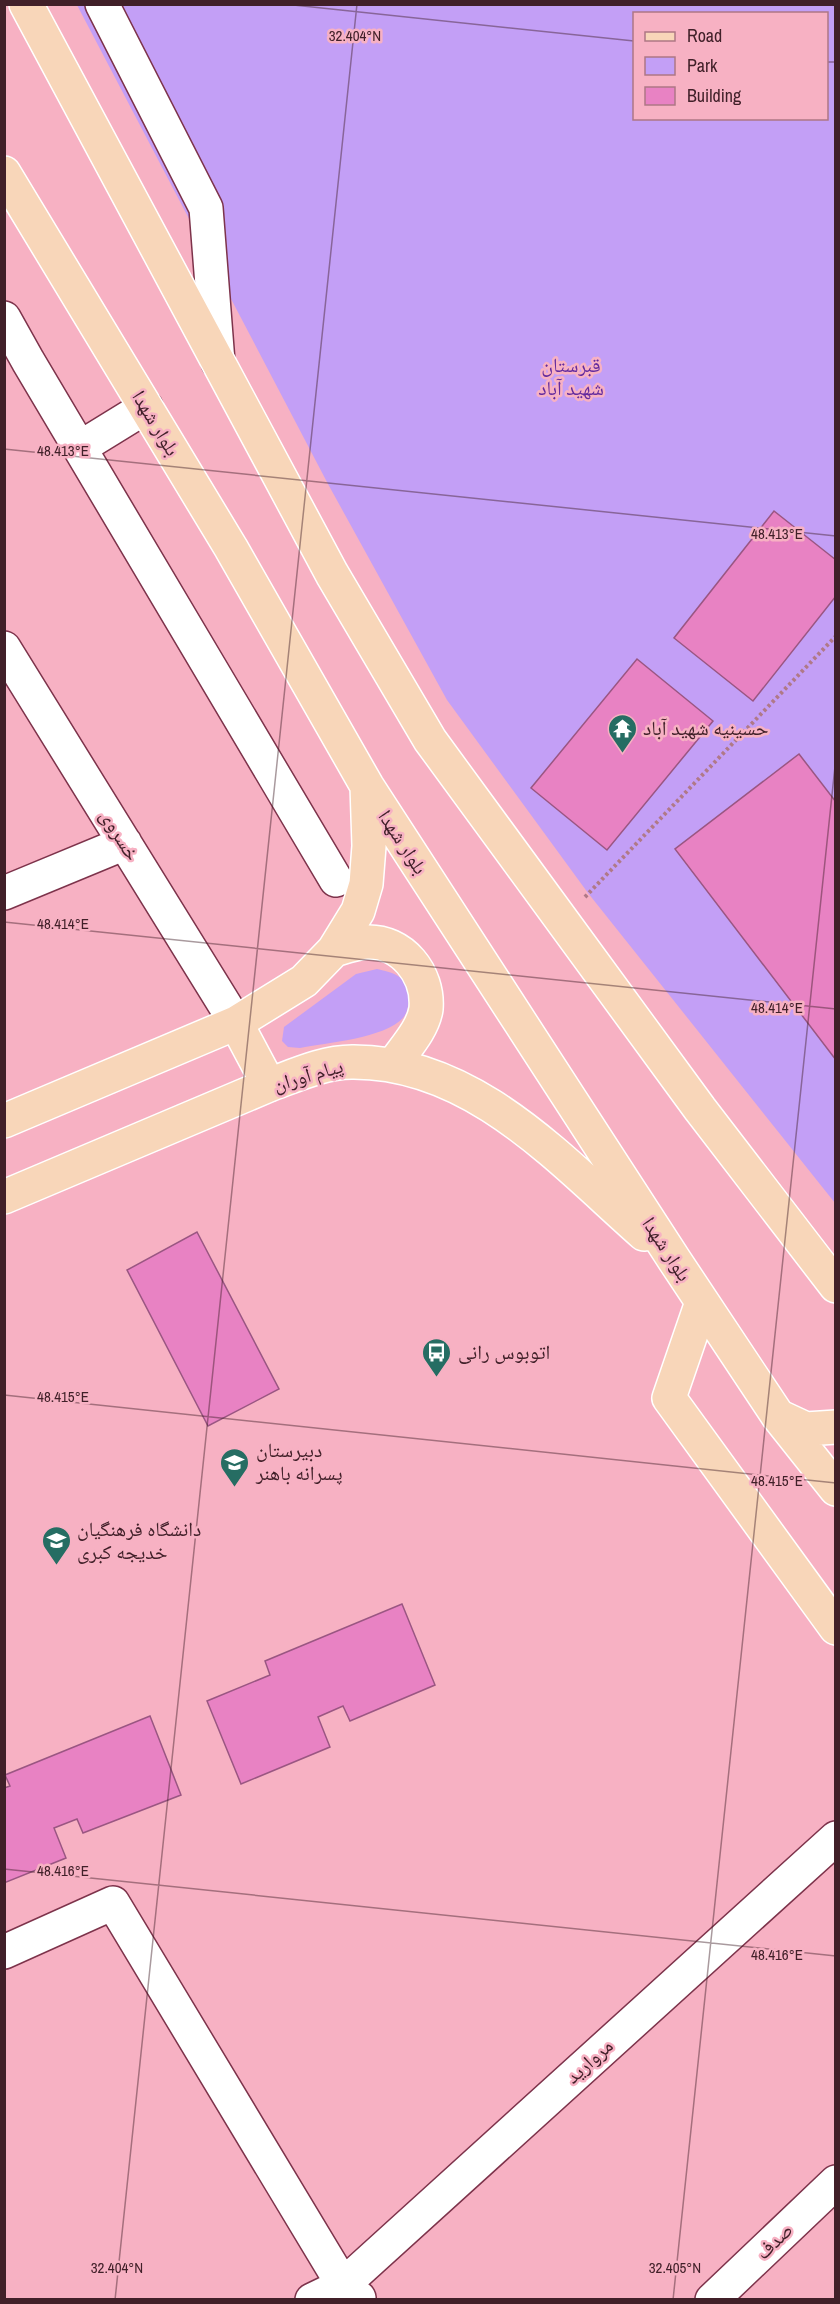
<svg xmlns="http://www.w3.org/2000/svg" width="840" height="2304" font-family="'Archivo Narrow','Noto Naskh Arabic',sans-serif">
  <rect width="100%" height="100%" fill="#f7b1c3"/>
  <path fill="#c39ff6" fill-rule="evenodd" d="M77 5H835V1203L588 893 447 700 328 484ZM634 14H826V118H634Z
    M377 969C390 972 406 975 408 991 409 1000 409 1011 403 1018 385 1038 326 1043 300 1048L288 1047 282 1041 284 1027 356 974Z"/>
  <path fill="#e882c3" stroke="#9a5682" stroke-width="1.5" d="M774 511 836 560V596L753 701 674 638Z
    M637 659 713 721 607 850 531 788Z
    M799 754 836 802V1060L675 849Z
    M197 1232 279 1389 208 1426 127 1270Z
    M402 1604 435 1685 350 1721 343 1706 318 1717 330 1747 241 1784 207 1701 270 1675 265 1661Z
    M150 1716 181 1795 83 1833 77 1819 54 1828 66 1858 4 1883V1788L10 1786 5 1775Z"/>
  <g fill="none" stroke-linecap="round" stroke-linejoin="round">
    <defs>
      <path id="minor" d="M102 4 206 208 218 362
        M4 318 28 361 336 880
        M81 447 146 407
        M4 648 236 1023
        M4 893 125 843
        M4 1952 113 1903 343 2285 836 1838
        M312 2300 343 2285 359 2298
        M712 2300 836 2182"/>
      <path id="major" d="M26 4 332 574 430 740 700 1109 836 1286
        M4 173 231 548 367 786 675 1261 778 1416 836 1489
        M334 950C344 947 355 943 366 942 402 940 429 974 426 1009 423 1029 405 1048 394 1064
        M236 1023 269 1085
        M4 1121 236 1023 304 981 334 950 358 911 366 884 369 846 367 786
        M4 1197 269 1085C296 1075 324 1062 352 1062 473 1061 560 1160 644 1234
        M702 1302 669 1398 836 1628
        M778 1416 806 1429 836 1427"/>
    </defs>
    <use href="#minor" stroke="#7d334b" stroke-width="36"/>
    <use href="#major" stroke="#fff" stroke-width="36"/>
    <path stroke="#b07987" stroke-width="4" stroke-dasharray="3 3" stroke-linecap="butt" d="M585 897 836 636"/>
    <use href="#minor" stroke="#fff" stroke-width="33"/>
    <use href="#major" stroke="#f8d6b9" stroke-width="33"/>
  </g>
  <path fill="none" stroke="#412029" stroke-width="1.5" stroke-opacity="0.45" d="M284 4 634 41M826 62H836M4 449 836 536M4 922 836 1009M4 1395 836 1483M4 1869 836 1956M115 2300 357 4M673 2300 836 757"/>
  <defs>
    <symbol id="temple-pin" viewBox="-11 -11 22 30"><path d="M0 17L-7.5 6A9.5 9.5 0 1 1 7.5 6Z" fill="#266d63" stroke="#f7b1c3"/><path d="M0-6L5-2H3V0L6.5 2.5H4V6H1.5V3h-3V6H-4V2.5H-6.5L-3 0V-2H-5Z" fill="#fff"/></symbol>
    <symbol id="bus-pin" viewBox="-11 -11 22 30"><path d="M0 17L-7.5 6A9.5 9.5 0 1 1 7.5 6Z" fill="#266d63" stroke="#f7b1c3"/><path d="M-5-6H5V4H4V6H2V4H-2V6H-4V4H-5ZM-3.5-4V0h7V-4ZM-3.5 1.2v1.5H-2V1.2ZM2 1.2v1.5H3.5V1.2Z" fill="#fff"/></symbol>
    <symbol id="school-pin" viewBox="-11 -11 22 30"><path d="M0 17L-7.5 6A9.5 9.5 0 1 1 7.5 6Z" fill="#266d63" stroke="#f7b1c3"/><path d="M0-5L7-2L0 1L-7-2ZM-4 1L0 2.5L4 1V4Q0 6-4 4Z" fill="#fff"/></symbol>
    <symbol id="university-pin" viewBox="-11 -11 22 30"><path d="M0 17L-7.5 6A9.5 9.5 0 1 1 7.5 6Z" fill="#266d63" stroke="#f7b1c3"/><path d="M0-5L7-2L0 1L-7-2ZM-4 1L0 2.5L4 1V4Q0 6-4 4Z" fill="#fff"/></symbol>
  </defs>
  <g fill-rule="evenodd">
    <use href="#temple-pin" x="606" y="712" width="33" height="45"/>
    <use href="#bus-pin" x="420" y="1336" width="33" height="45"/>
    <use href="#school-pin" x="218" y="1446" width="33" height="45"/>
    <use href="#university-pin" x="40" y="1524" width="33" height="45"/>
  </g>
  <g text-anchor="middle" stroke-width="5" stroke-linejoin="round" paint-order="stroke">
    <g font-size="20" fill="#642b9e" stroke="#f7b1c3">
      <text x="571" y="372">قبرستان<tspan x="571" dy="23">شهید آباد</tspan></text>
    </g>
    <g font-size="20" fill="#412029" stroke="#f7b1c3">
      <text transform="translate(156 423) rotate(59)" y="7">بلوار شهدا</text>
      <text transform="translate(120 835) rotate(58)" y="7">خسروی</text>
      <text transform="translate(403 842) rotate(57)" y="7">بلوار شهدا</text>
      <text transform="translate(308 1075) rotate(-16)" y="7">پیام آوران</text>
      <text transform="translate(667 1249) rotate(57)" y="7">بلوار شهدا</text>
      <text transform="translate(589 2061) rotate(-42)" y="7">مروارید</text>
      <text transform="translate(774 2241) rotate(-44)" y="7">صدف</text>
    </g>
    <g font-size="20" fill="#412029" stroke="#f7b1c3" text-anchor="start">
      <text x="643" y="735">حسینیه شهید آباد</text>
      <text x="458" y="1359">اتوبوس رانی</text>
      <text x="256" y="1457">دبیرستان<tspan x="256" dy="23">پسرانه باهنر</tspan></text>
      <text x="77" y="1536">دانشگاه فرهنگیان<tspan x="77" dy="23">خدیجه کبری</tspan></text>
    </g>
  </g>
  <g font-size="15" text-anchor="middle" fill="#412029" stroke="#f7b1c3" stroke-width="5" stroke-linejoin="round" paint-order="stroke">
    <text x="355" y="41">32.404°N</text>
    <text x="63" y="456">48.413°E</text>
    <text x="777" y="539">48.413°E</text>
    <text x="63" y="929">48.414°E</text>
    <text x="777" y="1013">48.414°E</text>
    <text x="63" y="1402">48.415°E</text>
    <text x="777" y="1486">48.415°E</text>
    <text x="63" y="1876">48.416°E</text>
    <text x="777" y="1960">48.416°E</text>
    <text x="117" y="2273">32.404°N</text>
    <text x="675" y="2273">32.405°N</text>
  </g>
  <rect width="840" height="2304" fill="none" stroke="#412029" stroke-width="12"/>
  <rect x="633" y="12" width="195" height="108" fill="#f7b1c3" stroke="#ae7785" stroke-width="1.5"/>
  <rect x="645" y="32" width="30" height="9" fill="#f8d6b9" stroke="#ae7785" stroke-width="1.5"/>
  <text x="687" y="42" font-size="18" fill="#412029">Road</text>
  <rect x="645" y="57" width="30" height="18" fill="#c39ff6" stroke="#ae7785" stroke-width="1.5"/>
  <text x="687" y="72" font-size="18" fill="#412029">Park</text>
  <rect x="645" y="87" width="30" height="18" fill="#e882c3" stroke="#ae7785" stroke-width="1.5"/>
  <text x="687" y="102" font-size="18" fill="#412029">Building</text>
</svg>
